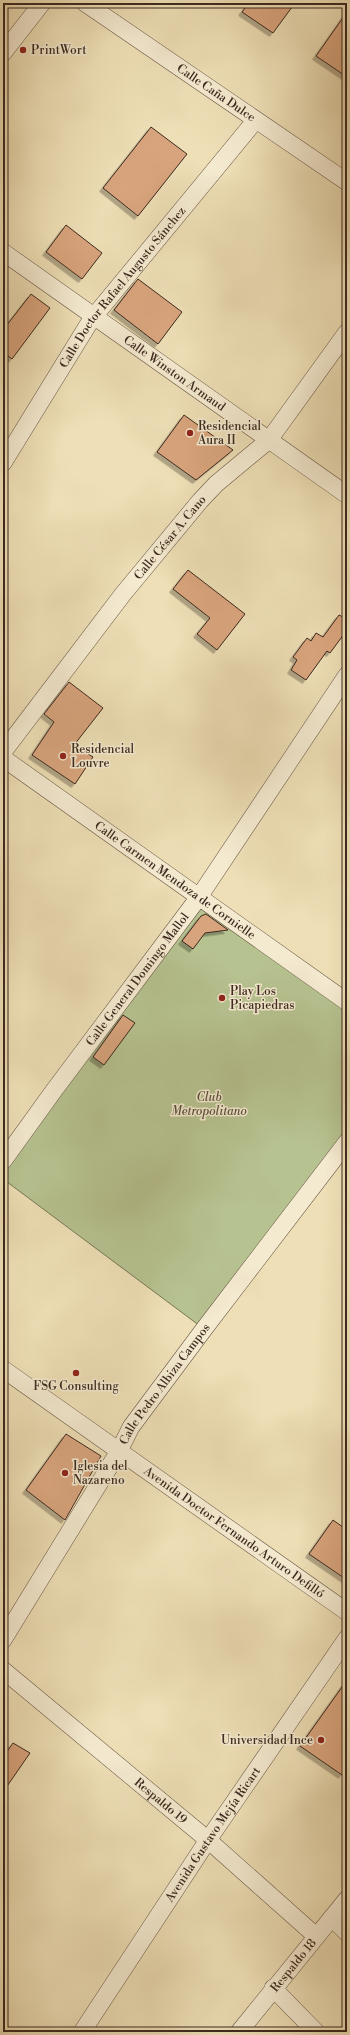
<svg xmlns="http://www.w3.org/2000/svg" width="350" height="2035" font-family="'Libre Bodoni',serif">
  <defs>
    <filter id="shadow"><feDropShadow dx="-3.5" dy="3.5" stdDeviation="0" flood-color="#0004"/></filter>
  </defs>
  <rect width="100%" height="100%" fill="#eedfb6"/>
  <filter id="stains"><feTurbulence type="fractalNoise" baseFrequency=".005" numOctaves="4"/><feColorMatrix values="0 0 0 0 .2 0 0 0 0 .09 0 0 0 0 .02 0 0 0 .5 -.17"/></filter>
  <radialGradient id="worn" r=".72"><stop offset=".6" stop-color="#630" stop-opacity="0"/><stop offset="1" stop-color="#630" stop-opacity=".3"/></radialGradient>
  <path fill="#b6c290" stroke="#797658" d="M199 897 347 1002V1142L204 1329 3 1179V1161Z"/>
  <path fill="#d8a47d" stroke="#3c291f" filter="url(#shadow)" d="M249 3H295L273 33 242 12Z
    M347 12V77L316 56Z
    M151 127 187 154 138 216 103 188Z
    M66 225 102 253 82 279 46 252Z
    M138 279 182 312 158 344 114 310Z
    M31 294 50 308 12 359 3 352V330Z
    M184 415 233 450 196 480 157 452Z
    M188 570 245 614 217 650 197 634 210 618 173 589Z
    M339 615 347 619V630L330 653 327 651 306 680 291 670 297 660 293 657 307 638 311 641 316 633 323 637Z
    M69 682 103 708 74 745 93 757 75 784 32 755 54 722 44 714Z
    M206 914 228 930 205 933 193 949 182 941 201 916Z
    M123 1015 135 1023 104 1065 93 1057Z
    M66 1434 101 1456 65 1520 26 1490Z
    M333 1520 347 1530V1580L309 1554Z
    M347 1680V1768L342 1775 300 1746Z
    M13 1743 30 1753 3 1792V1757Z"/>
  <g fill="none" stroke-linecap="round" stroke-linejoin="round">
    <defs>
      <g id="minor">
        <path id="s1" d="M85 3 347 182"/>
        <path d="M3 53 42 3"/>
        <path id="s2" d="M3 252 347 495"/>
        <path id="s3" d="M3 463 91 320 255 121"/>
        <path id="s4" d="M3 752 123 594 200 501 216 484 269 440 347 332"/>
        <path id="s5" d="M3 758 347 1002"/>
        <path id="s6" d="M3 1161 55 1089 199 897 347 675"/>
        <path id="s7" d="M3 1369 347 1612"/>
        <path id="s8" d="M3 1640 119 1451 131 1427 204 1329 347 1142"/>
        <path id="s9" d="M3 1670 208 1840 316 1936"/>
        <path d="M332 1918 347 1933"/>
        <path d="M273 1988 316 2032"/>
        <path id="s10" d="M82 2032 208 1840 347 1638"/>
        <path id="s11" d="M239 2032 347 1899"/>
      </g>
    </defs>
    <use href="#minor" stroke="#685645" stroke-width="18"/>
    <use href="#minor" stroke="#f4ead0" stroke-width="17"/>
  </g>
  <g fill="#8f2418" stroke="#f4ead0" stroke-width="1.5">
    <circle cx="23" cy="50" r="4"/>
    <circle cx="190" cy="433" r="4"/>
    <circle cx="63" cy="756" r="4"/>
    <circle cx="222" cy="998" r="4"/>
    <circle cx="76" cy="1373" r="4"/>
    <circle cx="65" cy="1473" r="4"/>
    <circle cx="321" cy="1740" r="4"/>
  </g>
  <g text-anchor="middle" stroke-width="3" stroke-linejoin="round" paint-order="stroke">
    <g font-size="12" fill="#3c291f" stroke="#f4ead0" text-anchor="start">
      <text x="31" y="54">PrintWort</text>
      <text x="198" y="430">Residencial<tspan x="198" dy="14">Aura II</tspan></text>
      <text x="71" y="753">Residencial<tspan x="71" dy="14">Louvre</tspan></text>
      <text x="230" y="995">Play Los<tspan x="230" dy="14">Picapiedras</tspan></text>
      <text x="76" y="1390" text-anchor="middle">FSG Consulting</text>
      <text x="73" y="1470">Iglesia del<tspan x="73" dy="14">Nazareno</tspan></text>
      <text x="313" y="1744" text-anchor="end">Universidad Ince</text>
    </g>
    <g font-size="12" fill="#3c291f" stroke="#f4ead0">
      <text dy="4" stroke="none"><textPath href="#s1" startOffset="159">Calle Caña Dulce</textPath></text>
      <text dy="4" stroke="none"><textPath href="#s3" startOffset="213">Calle Doctor Rafael Augusto Sánchez</textPath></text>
      <text dy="4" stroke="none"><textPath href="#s2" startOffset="210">Calle Winston Armaud</textPath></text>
      <text dy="4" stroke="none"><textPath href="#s4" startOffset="272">Calle César A. Cano</textPath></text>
      <text dy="4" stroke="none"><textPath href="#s5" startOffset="211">Calle Carmen Mendoza de Cornielle</textPath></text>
      <text dy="4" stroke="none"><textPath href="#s6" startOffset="226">Calle General Domingo Mallol</textPath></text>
      <text dy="4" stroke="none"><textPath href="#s8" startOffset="303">Calle Pedro Albizu Campos</textPath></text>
      <text dy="4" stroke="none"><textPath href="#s7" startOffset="283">Avenida Doctor Fernando Arturo Defilló</textPath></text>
      <text dy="4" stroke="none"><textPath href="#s9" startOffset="205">Respaldo 19</textPath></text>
      <text dy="4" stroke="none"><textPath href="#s10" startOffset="237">Avenida Gustavo Mejía Ricart</textPath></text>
      <text dy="4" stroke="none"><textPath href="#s11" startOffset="86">Respaldo 18</textPath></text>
    </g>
    <g font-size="12" font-style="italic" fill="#5a4f3b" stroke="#f4ead0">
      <text x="209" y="1101">Club<tspan x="209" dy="14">Metropolitano</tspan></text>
    </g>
  </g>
  <rect width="350" height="2035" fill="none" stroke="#eedfb6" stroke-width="16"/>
  <rect x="4" y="4" width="342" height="2027" fill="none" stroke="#3c291f" stroke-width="2"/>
  <rect x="8" y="8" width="334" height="2019" fill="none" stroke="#3c291f"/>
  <rect width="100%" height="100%" filter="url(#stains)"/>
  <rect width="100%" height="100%" fill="url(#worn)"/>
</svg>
